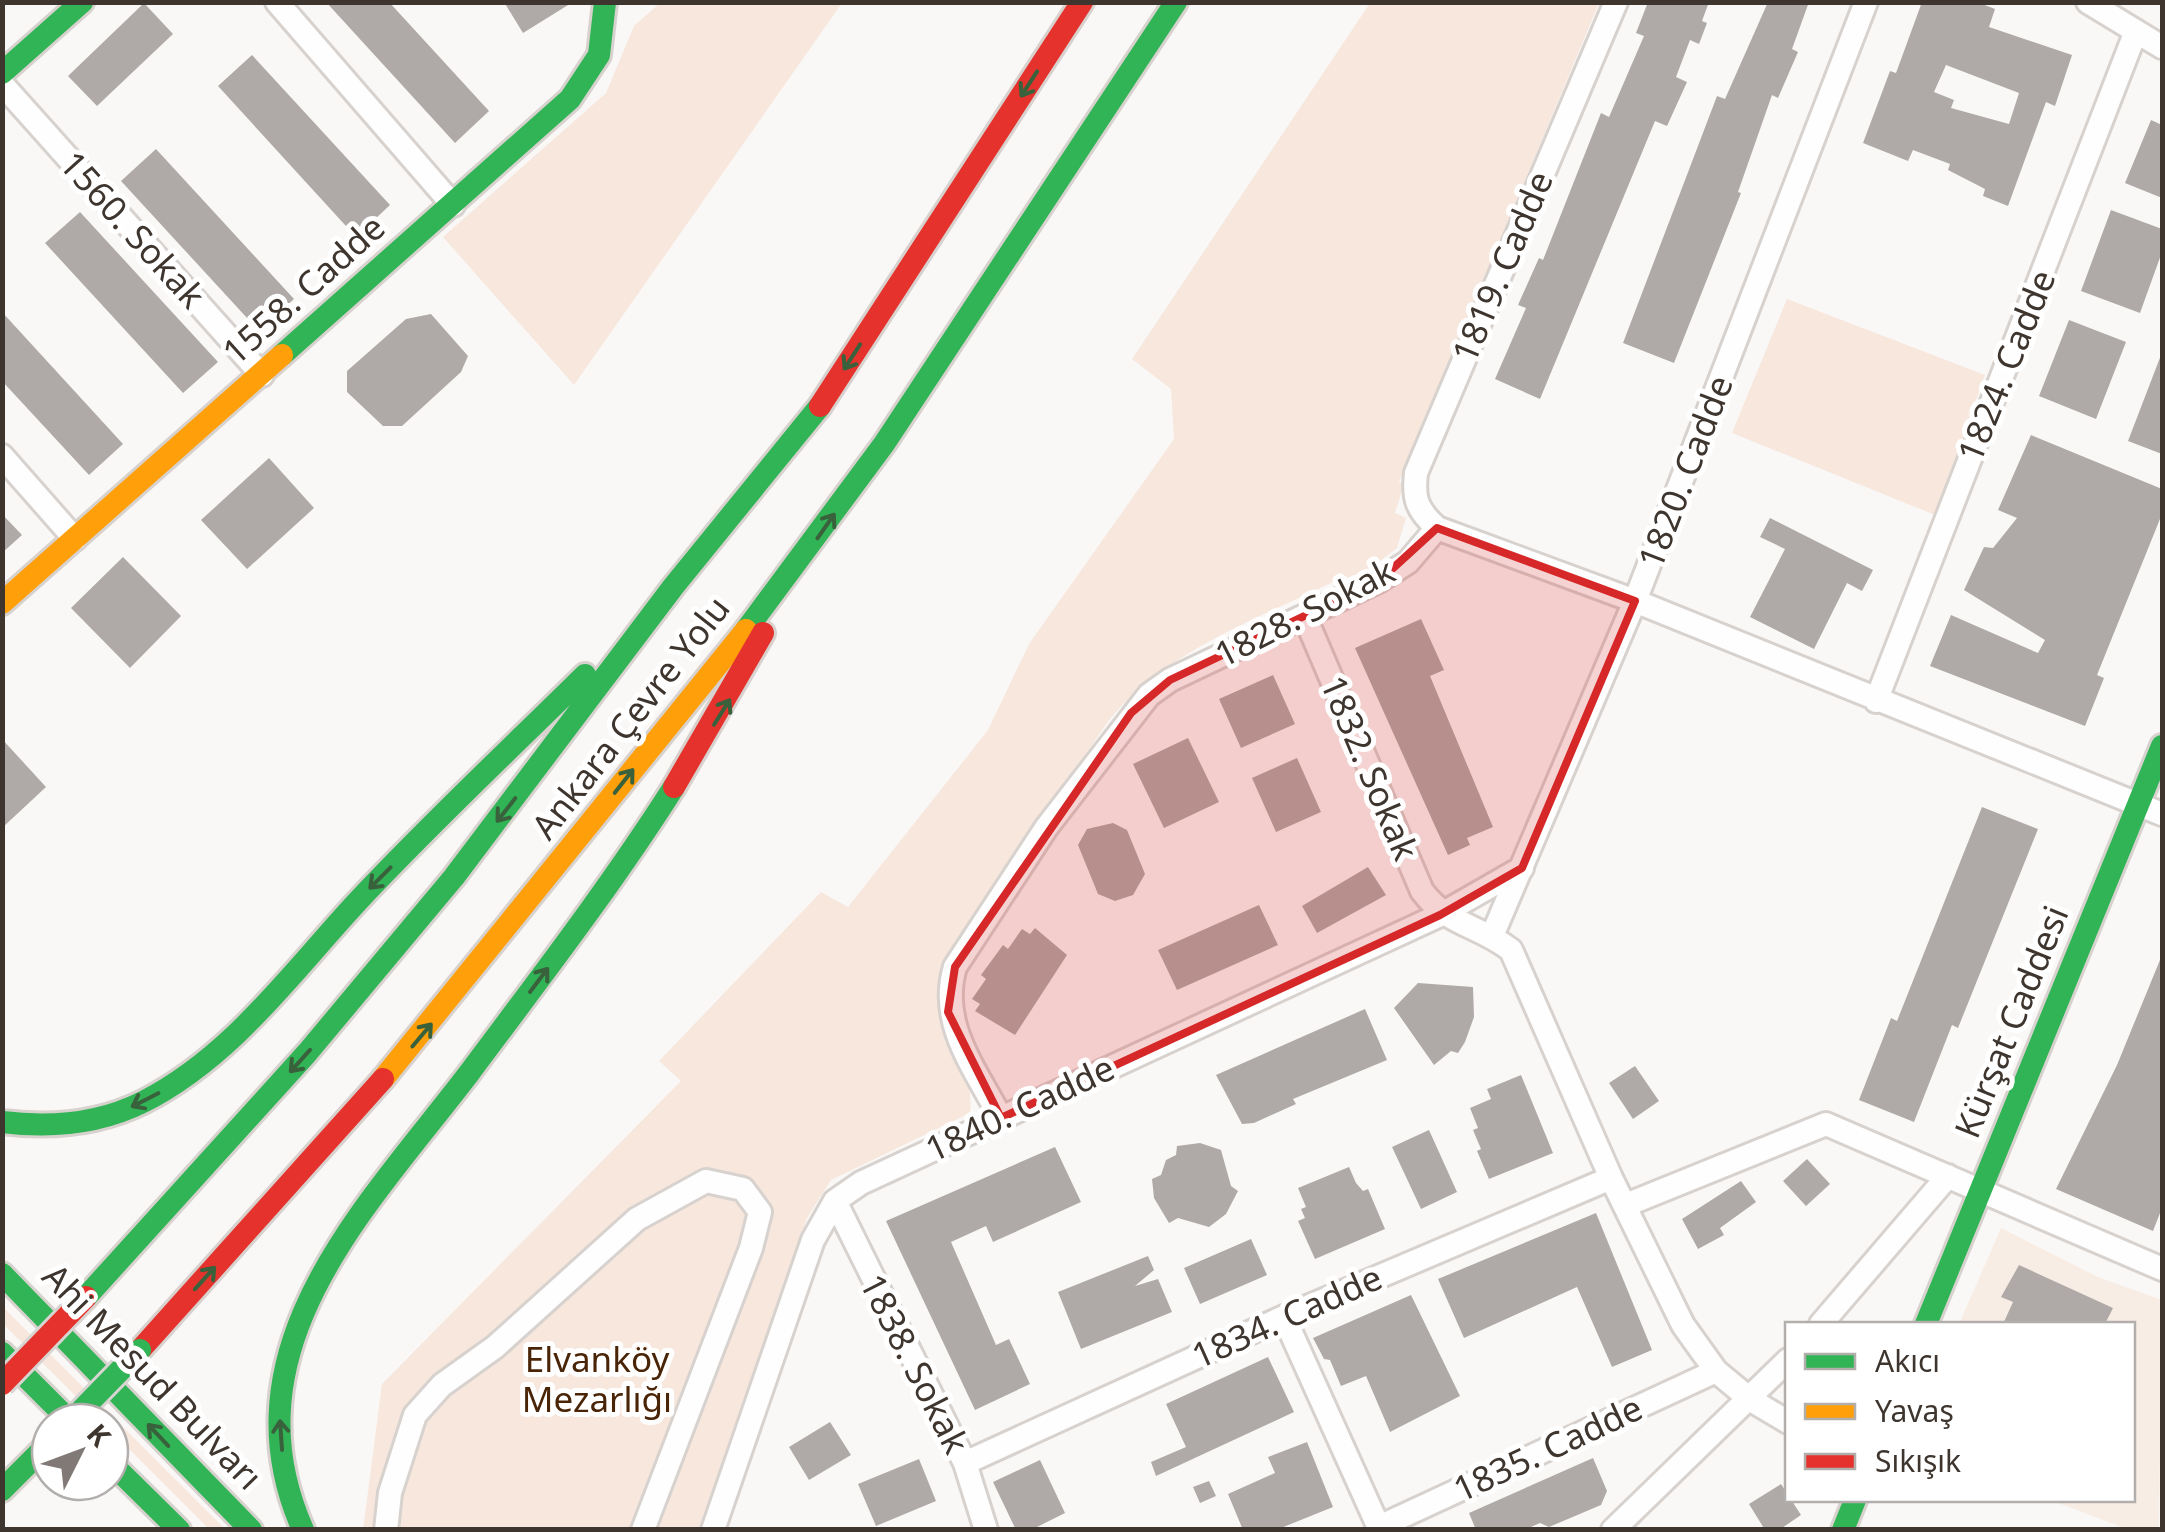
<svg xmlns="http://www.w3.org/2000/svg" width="2165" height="1532" font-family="'Noto Sans',sans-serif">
  <rect width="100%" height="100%" fill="#faf8f6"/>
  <path fill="#f8ede5" d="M2001 1228 2098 1277 2162 1300 2159 1529H2127L2050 1500H2132V1324H1959Z"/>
  <path fill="#f7e7dd" d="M661 2 842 3 574 385 443 237 606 93 634 26Z
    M1370 3H1599L1399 482 1404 484 1395 513 1406 518 1397 548 1355 580 1345 576C1263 617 1164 650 1107 723L946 960C916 1031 977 1050 970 1113L831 1180 807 1218 705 1529 363 1530 382 1384 681 1081 659 1061 821 892 848 907 988 730 1029 644 1174 439 1171 389 1132 359Z
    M1787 299 1985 375 1935 515 1732 433Z
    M2 1306 225 1529H209L110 1430V1422H102L8 1329 3 1323Z"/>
  <path fill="#afaaa7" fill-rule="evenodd" d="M326 2H389L489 111 455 143Z
    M504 2H573L523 33Z
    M1648 2H1709L1702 21 1707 23 1699 44 1690 40 1676 77 1687 82 1667 126 1655 121 1540 399 1495 379 1526 308 1518 305 1539 258 1543 260 1601 113 1609 117 1644 36 1636 33Z
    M1768 2H1809L1792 49 1798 52 1778 98 1772 95 1738 192 1741 193 1674 363 1623 343 1717 96 1725 99Z
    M1922 2H1977L1995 9 1989 27 2072 55 2055 106 2046 102 2008 206 1983 196 1985 189 1948 170 1950 164 1913 150 1908 161 1863 143 1890 71 1896 73ZM1946 65 2019 93 2009 124 1951 108 1954 100 1934 92Z
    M144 3 173 34 97 106 68 76Z
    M252 55 390 205 356 237 218 86Z
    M2151 120 2162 125V198L2125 183Z
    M156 149 294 299 259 331 121 181Z
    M2111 210 2162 229V252L2140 313 2081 291Z
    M80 212 218 362 183 393 45 243Z
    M2 312 123 444 89 475 2 381Z
    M431 314 468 356 461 372 402 426H383L347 392V371L406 319Z
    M2069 320 2126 342 2096 419 2039 396Z
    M2161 355H2162V454L2128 441Z
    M2031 435 2162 489V514L2097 675 2104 678 2085 726 1930 666 1951 615 2038 653 2045 640 1964 590 1984 547 1993 548 2017 518 1998 510Z
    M269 458 314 508 247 569 201 520Z
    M2 514 22 535 2 553Z
    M1770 518 1873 570 1862 591 1847 583 1814 649 1750 617 1785 549 1760 537Z
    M123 557 181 616 130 668 71 608Z
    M1421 619 1444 670 1430 676 1493 827 1467 838 1470 845 1448 855 1355 648Z
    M1273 675 1295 724 1241 748 1219 699Z
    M1188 738 1219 802 1164 828 1133 764Z
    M2 739 46 787 2 828Z
    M1297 758 1321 812 1276 832 1252 778Z
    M1982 807 2038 829 1958 1028 1952 1025 1914 1122 1859 1100 1891 1018 1897 1021Z
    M1113 823 1127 830 1145 874 1133 895 1115 901 1098 894 1078 845 1087 829Z
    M1368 867 1386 895 1317 933 1302 906Z
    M1259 905 1278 945 1177 990 1158 950Z
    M1035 928 1067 955 1015 1035 975 1011 980 1004 972 999 986 979 981 975 1003 945 1008 949 1022 929 1030 934Z
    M2162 955V1208L2153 1231 2056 1189 2117 1065Z
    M1418 983 1473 987 1474 1017 1465 1042 1458 1053 1451 1051 1434 1065 1394 1008Z
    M1365 1009 1387 1060 1293 1099 1296 1104 1254 1123 1242 1124 1216 1075Z
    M1635 1066 1659 1101 1633 1119 1609 1083Z
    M1521 1075 1553 1153 1489 1179 1477 1151 1481 1149 1473 1130 1478 1128 1470 1108 1491 1099 1487 1089Z
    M1429 1130 1457 1192 1421 1209 1392 1147Z
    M1200 1143 1221 1150 1231 1186 1238 1191 1226 1214 1209 1227 1178 1218 1169 1223 1154 1198 1152 1179 1161 1175 1166 1160 1176 1155 1177 1146Z
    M1055 1147 1081 1202 993 1242 986 1226 951 1242 996 1345 1009 1339 1030 1384 975 1410 886 1221Z
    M1807 1159 1830 1184 1806 1206 1783 1181Z
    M1349 1167 1356 1183 1363 1191 1368 1189 1385 1229 1315 1259 1298 1221 1305 1218 1301 1209 1306 1207 1298 1188Z
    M1741 1181 1756 1202 1720 1228 1724 1235 1698 1249 1682 1219Z
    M1596 1213 1652 1350 1612 1367 1577 1287 1464 1338 1438 1279Z
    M1251 1239 1267 1275 1200 1304 1184 1268Z
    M1148 1256 1154 1270 1135 1286 1158 1279 1172 1312 1081 1349 1058 1292Z
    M2019 1265 2113 1308 2105 1324H2003L2013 1302 2001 1297Z
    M1411 1295 1460 1396 1390 1432 1366 1376 1341 1386 1330 1360 1324 1359 1313 1338Z
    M1268 1357 1294 1412 1156 1476 1151 1462 1186 1447 1166 1404Z
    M830 1422 851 1455 809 1480 789 1447Z
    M1307 1442 1333 1507 1276 1530H1243L1228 1494 1275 1473 1268 1457Z
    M1593 1458 1607 1491 1601 1505 1549 1527 1540 1523 1524 1530H1476L1469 1513Z
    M919 1459 936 1501 876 1526 858 1484Z
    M1040 1460 1065 1513 1031 1530H1016L993 1482Z
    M1209 1481 1216 1496 1200 1503 1193 1487Z
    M1781 1484 1801 1515 1779 1530H1765L1749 1504Z"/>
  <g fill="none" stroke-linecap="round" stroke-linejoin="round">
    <defs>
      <path id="street" d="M277 2 453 205
        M1616 2 1416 473C1413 499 1417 510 1437 528L1635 601 2162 814
        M2088 2 2162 47
        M2 84 262 375
        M2 456 75 539
        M1305 617 1422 891C1447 925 1479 925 1511 950L1611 1178 1683 1325 1716 1371 1751 1400 1788 1422
        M1876 701 2136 31
        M1492 936 1635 601 1866 2
        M1001 1118C975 1069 938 1023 955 967L1046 828 1149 695 1170 680 1380 580 1408 562 1437 528
        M835 1201 965 1463 986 1530
        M1626 1205 1826 1124 2162 1269
        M1284 1317 1380 1530
        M1821 1324 1948 1176
        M965 1463 1284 1317 1611 1178
        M1379 1527 1716 1371
        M386 1530 390 1493 415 1415 442 1385 495 1347 637 1219 706 1181 743 1189 760 1212 751 1248 643 1530
        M713 1530 813 1240 835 1201 861 1183 1440 915 1522 868
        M1613 1530 1788 1360"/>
      <path id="fast" d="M2 73 82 2
        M282 355 570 99 599 55 605 2
        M746 630 884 444 1176 2
        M2 1122C50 1128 99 1124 143 1102 232 1057 292 972 358 901 431 823 509 750 585 675
        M2 1274 251 1530
        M86 1297 307 1053 454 877 673 587 820 406
        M1926 1324 2162 746
        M2 1353 71 1422
        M110 1462 179 1530
        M2 1490 50 1442
        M303 1530C222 1347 368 1206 470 1072 540 978 611 886 674 787
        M1843 1530 1855 1500"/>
      <path id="slow" d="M2 603 282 355
        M383 1079 746 630"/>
      <path id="jam" d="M820 406 1082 2
        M674 787 763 633
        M140 1350 383 1079"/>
    </defs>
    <use href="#street" stroke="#d8d2cf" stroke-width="28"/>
    <use href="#fast" stroke="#d8d2cf" stroke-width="28"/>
    <use href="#slow" stroke="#d8d2cf" stroke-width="28"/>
    <use href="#jam" stroke="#d8d2cf" stroke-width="28"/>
    <use href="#street" stroke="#fefefe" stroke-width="22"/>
    <use href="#fast" stroke="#30b455" stroke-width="22"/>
    <use href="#slow" stroke="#ff9f0a" stroke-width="22"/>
    <use href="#jam" stroke="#e5322d" stroke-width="22"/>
    <defs>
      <path id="fast-bridge" d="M70 1422 140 1350"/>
      <path id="jam-bridge" d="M2 1384 86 1297"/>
    </defs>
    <use href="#fast-bridge" stroke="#d7d4d2" stroke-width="28" stroke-linecap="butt"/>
    <use href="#jam-bridge" stroke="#d7d4d2" stroke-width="28" stroke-linecap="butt"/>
    <use href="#fast-bridge" stroke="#30b455" stroke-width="22"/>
    <use href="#jam-bridge" stroke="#e5322d" stroke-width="22"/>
  </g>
  <defs><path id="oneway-shaft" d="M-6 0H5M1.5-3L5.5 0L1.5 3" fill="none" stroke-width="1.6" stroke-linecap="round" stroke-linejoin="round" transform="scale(2.5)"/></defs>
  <g stroke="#39613c">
    <use href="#oneway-shaft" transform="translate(1029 84) rotate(123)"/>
    <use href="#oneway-shaft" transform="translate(852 357) rotate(123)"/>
    <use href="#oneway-shaft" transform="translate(826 526) rotate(-55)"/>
    <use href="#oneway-shaft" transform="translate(722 712) rotate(-58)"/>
    <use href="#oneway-shaft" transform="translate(624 781) rotate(-52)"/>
    <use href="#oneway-shaft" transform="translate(506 810) rotate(128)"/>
    <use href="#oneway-shaft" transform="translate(380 878) rotate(135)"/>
    <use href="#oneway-shaft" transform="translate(539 980) rotate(-53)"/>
    <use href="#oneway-shaft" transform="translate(422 1035) rotate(-50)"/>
    <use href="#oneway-shaft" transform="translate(300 1061) rotate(132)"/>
    <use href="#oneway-shaft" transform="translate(145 1100) rotate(153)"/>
    <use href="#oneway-shaft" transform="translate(205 1278) rotate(-48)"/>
    <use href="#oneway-shaft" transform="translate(158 1435) rotate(-133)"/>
    <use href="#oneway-shaft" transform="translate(281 1435) rotate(-94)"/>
  </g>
  <path fill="#d62828" fill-opacity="0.2" stroke="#d62828" stroke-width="8" stroke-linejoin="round" d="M1437 528 1635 601 1522 868 1440 915 1001 1118 948 1012 955 967 1131 713 1170 680 1380 580Z"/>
  <g text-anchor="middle" stroke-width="10" stroke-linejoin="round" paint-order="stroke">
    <g font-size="35" fill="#3e352f" stroke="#fff">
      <text transform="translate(132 230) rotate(48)" y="12">1560. Sokak</text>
      <text transform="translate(1503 267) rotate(-67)" y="12">1819. Cadde</text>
      <text transform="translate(304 290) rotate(-42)" y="12">1558. Cadde</text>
      <text transform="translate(2007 366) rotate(-68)" y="12">1824. Cadde</text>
      <text transform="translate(1686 472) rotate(-69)" y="12">1820. Cadde</text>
      <text transform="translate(1305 613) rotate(-27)" y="12">1828. Sokak</text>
      <text transform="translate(631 718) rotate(-52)" y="12">Ankara Çevre Yolu</text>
      <text transform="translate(1369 768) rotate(67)" y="12">1832. Sokak</text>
      <text transform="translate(2012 1022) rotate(-68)" y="12">Kürşat Caddesi</text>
      <text transform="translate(1020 1109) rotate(-25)" y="12">1840. Cadde</text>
      <text transform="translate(1287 1317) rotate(-24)" y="12">1834. Cadde</text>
      <text transform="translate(914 1364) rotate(63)" y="12">1838. Sokak</text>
      <text transform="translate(152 1377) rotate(46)" y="12">Ahi Mesud Bulvarı</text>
      <text transform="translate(1548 1449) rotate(-25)" y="12">1835. Cadde</text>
    </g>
    <g font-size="35" fill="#4a2406" stroke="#fff">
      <text x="597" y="1372">Elvanköy<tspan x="597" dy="40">Mezarlığı</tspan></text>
    </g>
  </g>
  <rect width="2165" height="1532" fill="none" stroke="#3e352f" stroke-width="10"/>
  <rect x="1785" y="1322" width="350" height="180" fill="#ffffff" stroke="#b2aeac" stroke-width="2.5"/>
  <rect x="1805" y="1354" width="50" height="15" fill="#30b455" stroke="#b2aeac" stroke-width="2.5"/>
  <text x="1875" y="1372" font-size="30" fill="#3e352f">Akıcı</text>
  <rect x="1805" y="1404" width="50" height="15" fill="#ff9f0a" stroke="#b2aeac" stroke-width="2.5"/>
  <text x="1875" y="1422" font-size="30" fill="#3e352f">Yavaş</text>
  <rect x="1805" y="1454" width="50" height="15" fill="#e5322d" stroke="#b2aeac" stroke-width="2.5"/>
  <text x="1875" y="1472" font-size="30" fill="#3e352f">Sıkışık</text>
  <g transform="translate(80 1452) rotate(48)"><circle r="48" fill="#ffffff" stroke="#b2aeac" stroke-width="2.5"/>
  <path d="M0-8L18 38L0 25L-18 38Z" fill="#807975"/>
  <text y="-15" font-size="28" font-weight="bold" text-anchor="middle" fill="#3e352f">K</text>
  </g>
</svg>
